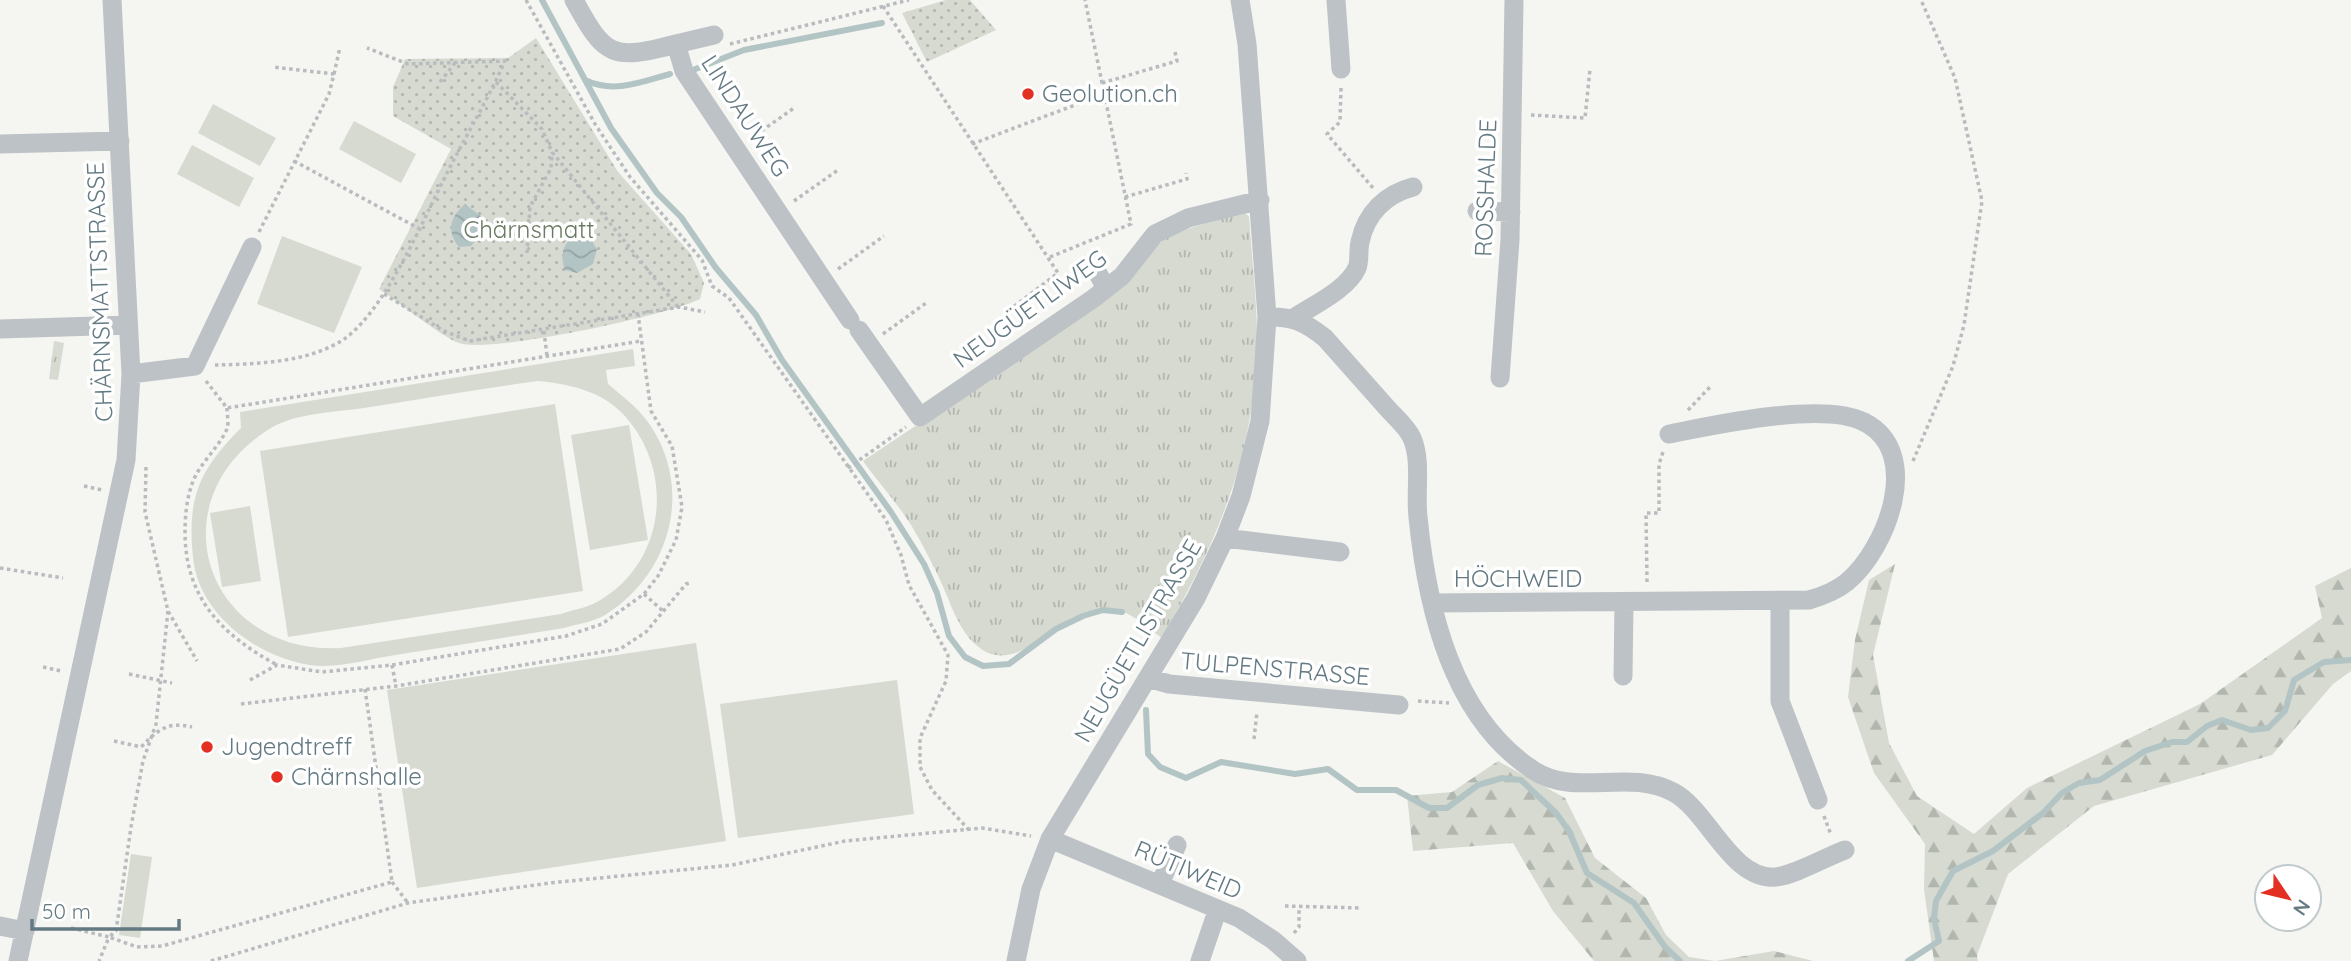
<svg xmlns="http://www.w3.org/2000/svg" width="2351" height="961" font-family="Quicksand,sans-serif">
  <defs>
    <pattern id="grass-tufts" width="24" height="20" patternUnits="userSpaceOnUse" patternTransform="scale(1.75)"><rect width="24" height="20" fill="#d6dad1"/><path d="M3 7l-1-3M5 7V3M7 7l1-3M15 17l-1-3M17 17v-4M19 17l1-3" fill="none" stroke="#b1b6af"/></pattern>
    <pattern id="forest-firs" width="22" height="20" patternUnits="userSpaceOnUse" patternTransform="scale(1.75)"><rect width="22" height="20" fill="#d6dad1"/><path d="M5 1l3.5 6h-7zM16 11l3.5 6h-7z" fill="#b1b6af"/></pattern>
    <pattern id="park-dots" width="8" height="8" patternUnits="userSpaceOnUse" patternTransform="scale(1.75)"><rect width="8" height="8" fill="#d6dad1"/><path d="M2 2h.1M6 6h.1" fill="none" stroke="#b1b6af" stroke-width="1.8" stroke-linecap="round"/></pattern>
    <pattern id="water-waves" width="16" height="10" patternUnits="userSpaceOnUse" patternTransform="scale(1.75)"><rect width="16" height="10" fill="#b3c4c5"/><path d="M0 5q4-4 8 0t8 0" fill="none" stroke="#95a4a5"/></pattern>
  </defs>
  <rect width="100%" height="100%" fill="#f5f5f2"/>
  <path fill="url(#grass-tufts)" d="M1245 212 1249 217C1252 261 1258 307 1257 351 1252 463 1216 543 1162 638 1148 629 1133 613 1117 610 1068 599 1023 678 981 649 959 633 952 606 941 582 932 563 922 543 911 525 897 503 878 482 863 461L1120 289 1158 244 1173 233Z
    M54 341 64 343 58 380 49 379Z"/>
  <path fill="url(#forest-firs)" d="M1895 564 1873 655 1889 743 1917 796 1974 834 2027 788 2200 704 2322 618 2315 586 2351 568V671L2333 684 2272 755 2094 806 2008 874 1977 955 1978 961H1934L1924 889 1925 844 1874 773 1848 697 1855 640 1869 580Z
    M1498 761 1565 798 1595 858 1646 898 1666 935 1689 957 1715 961 1774 951 1813 961H1594L1553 911 1513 843 1413 851 1407 796 1452 792Z"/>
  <path fill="url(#park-dots)" d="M946 0H970L996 30 927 62 902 13Z
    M536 38 618 172 691 254 704 283 700 299C669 315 489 354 459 343 440 336 399 302 379 289L451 149 393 116V87L405 59 508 58Z"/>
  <path fill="#d6dad1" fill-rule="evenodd" d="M213 104 276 138 260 166 198 133Z
    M354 121 416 154 401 183 339 149Z
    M192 145 254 178 239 207 177 174Z
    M282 236 362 267 334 333 257 304Z
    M633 349 635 366 606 370 608 384C623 397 639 408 650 425 694 490 670 575 605 615 593 622 577 624 564 628 508 637 451 646 395 655 369 659 337 669 310 665 257 657 198 614 193 557 187 498 199 470 241 428L240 412ZM538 381C567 384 600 390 622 413 676 469 667 563 597 602 586 608 572 610 561 614L341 648C205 655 154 500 271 428 296 413 335 412 364 408 422 399 480 389 538 381Z
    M555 404 583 591 288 637 260 451Z
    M629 425 648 540 590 550 571 435Z
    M250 506 261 581 222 587 210 513Z
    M696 643 726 841 417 888 387 690Z
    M897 680 914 814 738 838 720 704Z
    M131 854 152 857 140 938 119 935Z"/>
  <path fill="url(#water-waves)" d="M465 204 482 217 483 232 471 246 459 247C446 231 450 217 465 204Z
    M585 231 597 249 593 264 577 273 565 270C558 250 566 238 585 231Z"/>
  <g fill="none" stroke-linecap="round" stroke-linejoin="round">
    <path stroke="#b3c4c5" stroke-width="6" d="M542 0 611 128 657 193 681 217 716 268 756 315 782 360 891 512 924 564 937 593 949 636 965 657 983 666 1009 664 1056 629 1083 616 1103 610 1122 612
      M693 70 744 50 882 23
      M585 80C614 94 641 82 670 74
      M1146 710 1148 754 1160 767 1186 778 1221 762 1295 774 1328 769 1357 790H1396L1429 808H1447L1478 785 1502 778 1521 780 1556 813 1569 831 1587 873 1634 903 1665 947 1680 961
      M1908 961 1939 941 1934 919 1936 901 1953 871 1993 851 2043 813 2062 793 2079 783 2100 780 2145 751 2172 742H2187L2207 726 2222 720 2251 730 2268 728 2285 711 2294 680 2324 662 2351 660"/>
    <path stroke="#b8bcbe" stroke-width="3.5" stroke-dasharray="3.5 3.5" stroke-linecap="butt" d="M526 0 595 124 630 177 702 260 712 286 729 298 886 520 901 555 909 585 948 655 946 681 920 738V767L932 790 969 830
      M883 6 1058 273 1008 311
      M730 44 909 0
      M334 74 340 47
      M440 82 455 63
      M496 82 542 129 552 152 678 307
      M1102 83 1177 61 1175 52
      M1341 88 1340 122 1327 134 1373 188
      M1531 115 1585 118 1590 69
      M750 139 794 108
      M972 144 1104 94
      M294 161 418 228
      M1125 197 1187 179 1186 173
      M794 201 838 170
      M259 232 329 94 334 74 273 67
      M527 253 530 207 551 168 552 152
      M1050 257 1131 224 1085 0
      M838 269 884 236
      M384 294 444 331 470 341 679 307 705 312
      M544 331 547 356
      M883 334 926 303
      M215 365C255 364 300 363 336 344 382 321 424 217 448 171 467 134 488 99 505 61L408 64 367 48
      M206 381 227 408 641 341
      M227 408C227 414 229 424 227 429 219 447 202 461 194 479 187 495 185 515 185 532 185 598 222 635 277 665
      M1688 410 1711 386
      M1913 461 1953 366 1964 325 1982 201 1955 78 1921 0
      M146 467 145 512 168 611 197 661
      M848 468 906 427
      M84 486 102 490
      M0 568 63 578
      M1647 582 1646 513H1659V464L1663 452
      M644 594 664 612
      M168 611 156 724 143 761 131 827 116 931 109 937 137 947 162 946 392 882 365 689
      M392 665 396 686
      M43 667 61 671
      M129 674 172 683
      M250 680 277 665 322 672 392 665 566 636 602 624 644 594 658 576 676 540 682 507 672 446 651 411 638 314
      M1418 701 1449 703
      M241 704 396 686 620 649 646 632 686 584 690 583
      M1254 739 1257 712
      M114 741 141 747C158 730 167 721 192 727
      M1824 816 1831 835
      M392 882 408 903
      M1285 906 1362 908
      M71 928 109 937 99 961
      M1294 933 1299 927V907
      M211 961 408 903 549 883 732 865 845 841 982 828 1031 836"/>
    <path stroke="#bcc2c5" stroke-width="19" d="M574 0C605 57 612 61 676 44L684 71 850 320
      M1336 0 1341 69
      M676 44 714 35
      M0 144 120 141
      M1477 211 1511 212
      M1092 263 1106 288
      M1267 317C1292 316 1305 322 1325 338 1346 362 1367 385 1388 409 1396 418 1407 427 1412 438 1422 461 1415 492 1418 517 1427 608 1452 717 1533 770 1575 798 1628 768 1673 792 1708 810 1731 881 1776 877 1795 875 1826 857 1845 850
      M1294 318C1313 305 1347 290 1357 268 1360 261 1358 250 1360 242 1366 213 1386 194 1413 187
      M0 329 128 325
      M859 330 920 417 1094 298 1122 276 1155 234 1188 218 1260 200
      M131 374 195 366 252 247
      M1500 378 1510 240 1514 0
      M1225 538 1340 552
      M1433 603 1809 600C1823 596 1836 591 1847 582 1887 549 1924 452 1864 422 1823 401 1715 425 1669 434
      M1780 603V701L1818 800
      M1623 676 1624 603
      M1148 678 1169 684 1399 705
      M1050 839 1239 918 1273 940 1297 961
      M1160 884 1177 845
      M0 926 25 931
      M18 961 126 460 131 374 112 0
      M1016 961 1031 889 1050 839 1196 598 1225 538 1241 496 1260 421 1267 317 1247 44 1240 0
      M1200 961 1214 920"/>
  </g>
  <g fill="#e43023" stroke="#fff" stroke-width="2.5">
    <circle cx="1028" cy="94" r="7"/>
    <circle cx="207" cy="747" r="7"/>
    <circle cx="277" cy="777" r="7"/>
  </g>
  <g text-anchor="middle" stroke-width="7" stroke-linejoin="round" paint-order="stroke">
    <g font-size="24" fill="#647a83" stroke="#fff" text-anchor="start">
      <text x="1042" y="102">Geolution.ch</text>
      <text x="221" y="755">Jugendtreff</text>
      <text x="291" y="785">Chärnshalle</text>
    </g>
    <g font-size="24" fill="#647a83" stroke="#fff">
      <text transform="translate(745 116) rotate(57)" y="8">LINDAUWEG</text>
      <text transform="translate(1486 188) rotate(-88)" y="8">ROSSHALDE</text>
      <text transform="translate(100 292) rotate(-92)" y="8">CHÄRNSMATTSTRASSE</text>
      <text transform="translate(1030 309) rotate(-36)" y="8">NEUGÜETLIWEG</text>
      <text x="1518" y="587">HÖCHWEID</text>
      <text transform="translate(1138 641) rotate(-60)" y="8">NEUGÜETLISTRASSE</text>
      <text transform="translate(1275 669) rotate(5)" y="8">TULPENSTRASSE</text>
      <text transform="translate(1188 870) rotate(23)" y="8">RÜTIWEID</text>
    </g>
    <g font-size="24" fill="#6b7a63" stroke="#fff">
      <text x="529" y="238">Chärnsmatt</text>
    </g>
  </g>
  <g transform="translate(2288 898) rotate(125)"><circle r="33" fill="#ffffff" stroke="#c1cacd" stroke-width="2"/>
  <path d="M0-5L12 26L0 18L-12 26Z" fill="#e43023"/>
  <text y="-10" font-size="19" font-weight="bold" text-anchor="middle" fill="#647a83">N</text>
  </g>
  <path d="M32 919v10h147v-10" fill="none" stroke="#647a83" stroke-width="3.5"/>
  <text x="42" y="919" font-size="21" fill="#647a83" stroke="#ffffff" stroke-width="5" paint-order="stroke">50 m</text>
</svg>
